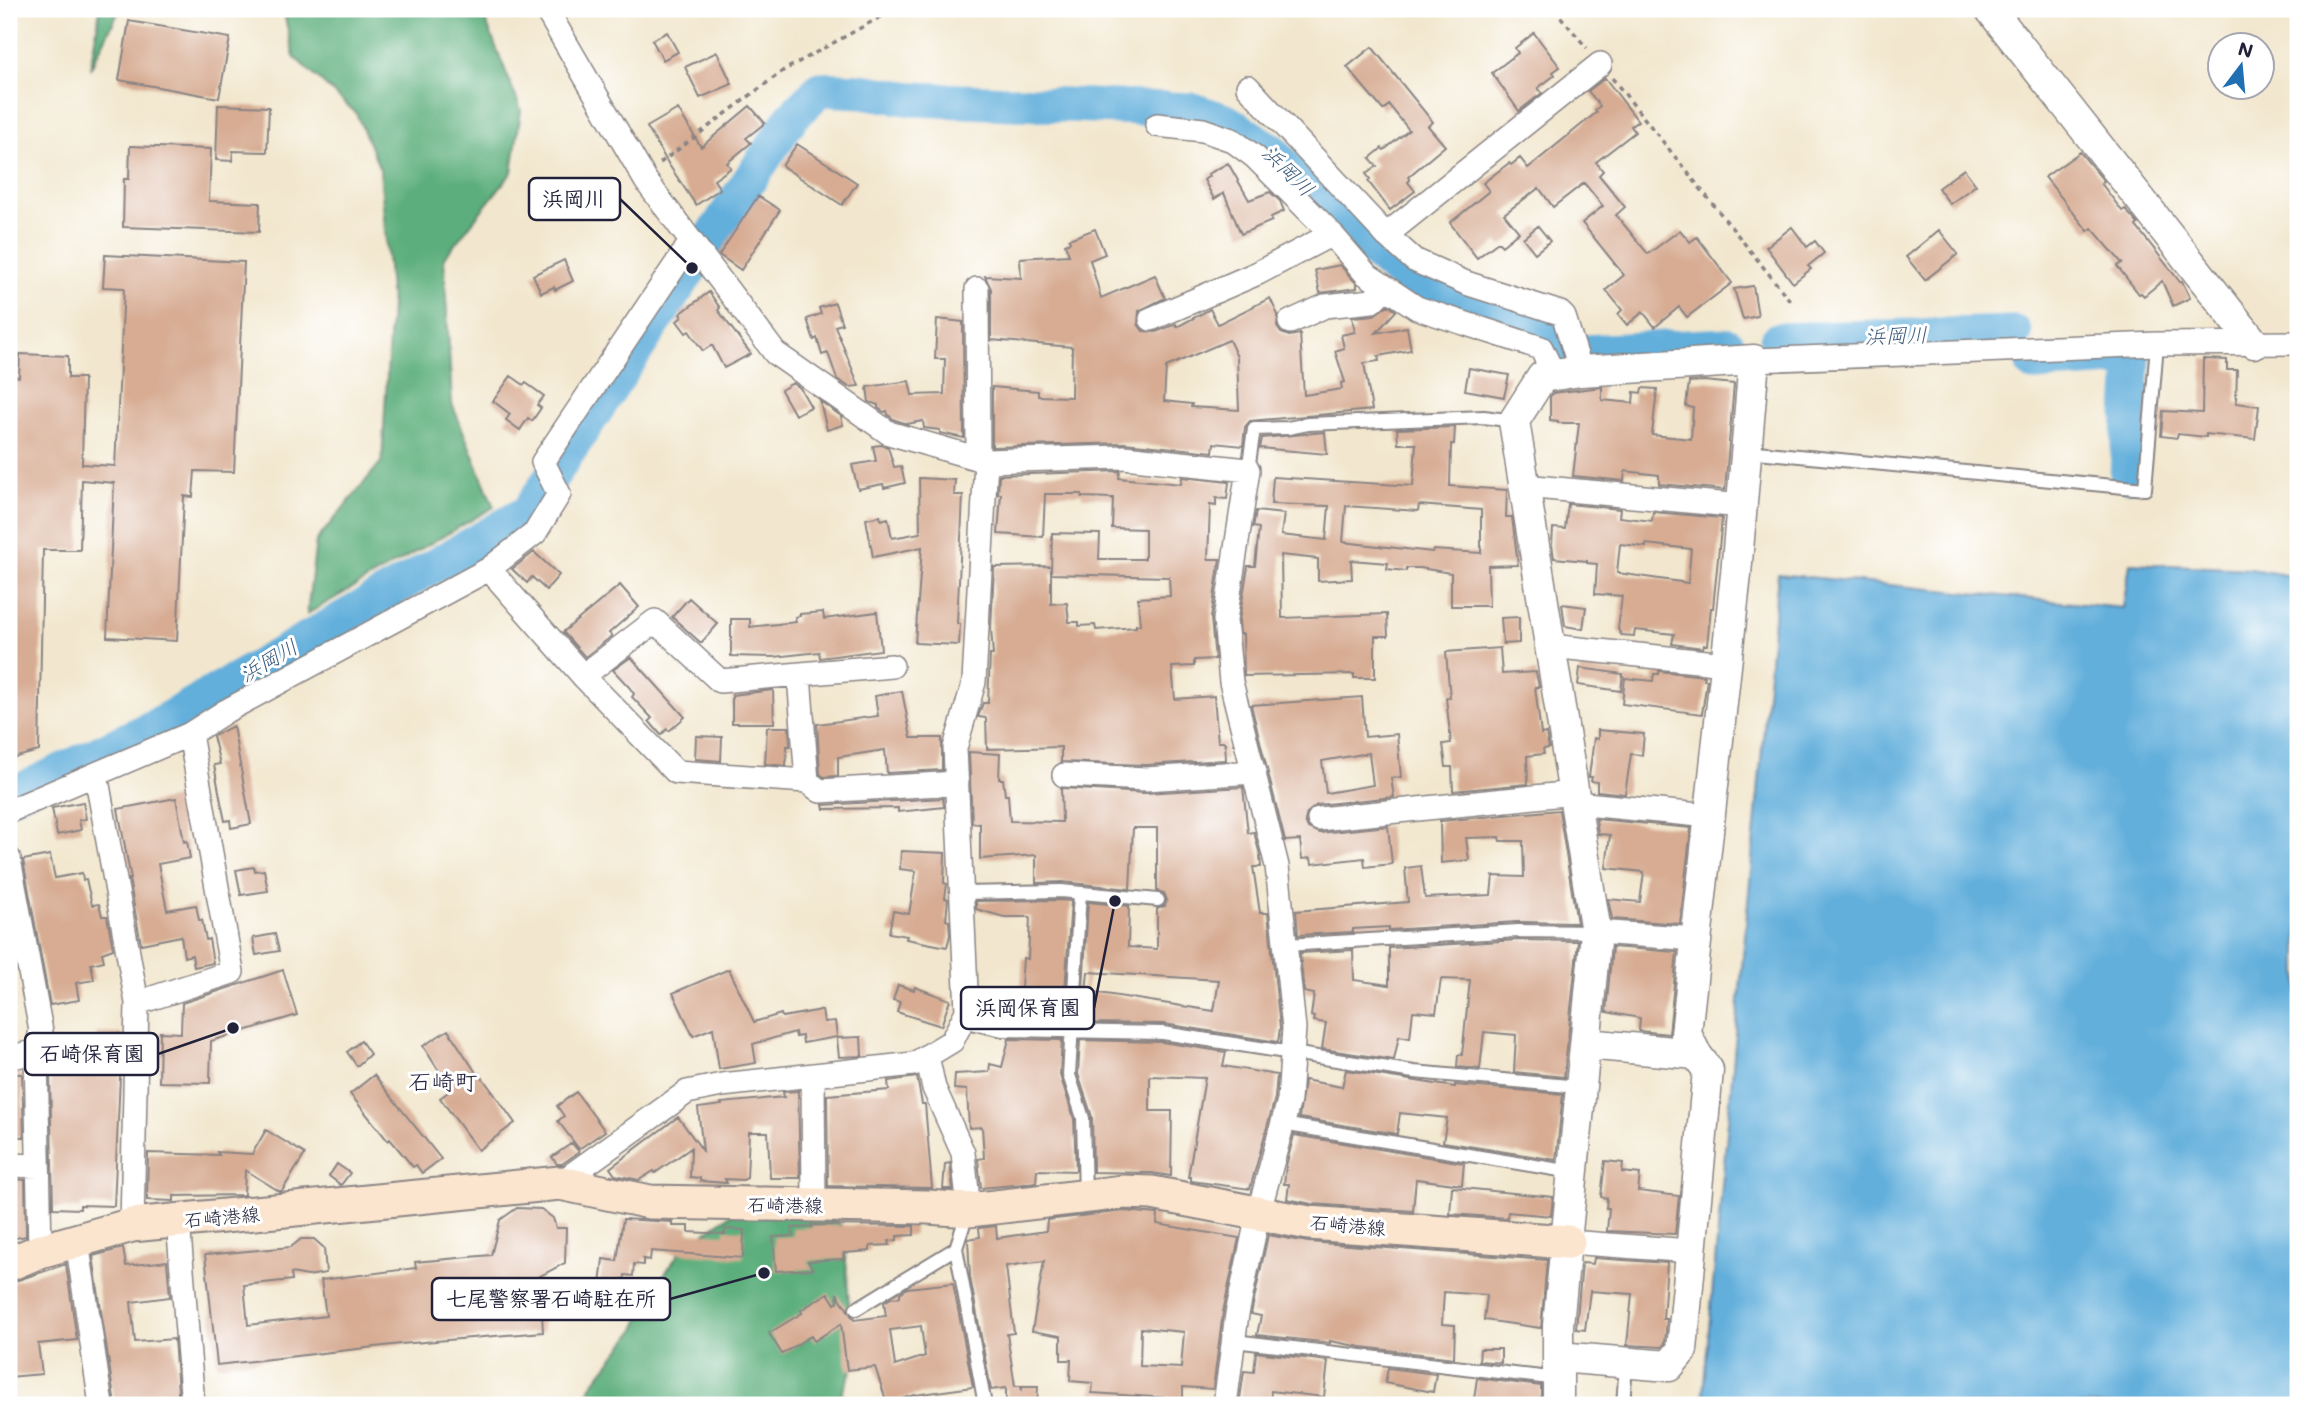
<svg xmlns="http://www.w3.org/2000/svg" width="2307" height="1414" font-family="Mali,'Klee One',sans-serif">
  <rect width="100%" height="100%" fill="#fff"/>
  <filter id="ink" filterUnits="userSpaceOnUse"><feTurbulence type="fractalNoise" baseFrequency=".0143" numOctaves="2"/><feDisplacementMap in="SourceGraphic" scale="14" xChannelSelector="R" yChannelSelector="G"/><feConvolveMatrix kernelMatrix="1 2 1 2 8 2 1 2 1" color-interpolation-filters="sRGB"/></filter>
  <filter id="wash" filterUnits="userSpaceOnUse"><feTurbulence type="fractalNoise" baseFrequency=".00686" numOctaves="4" result="noise"/><feDisplacementMap in="SourceGraphic" scale="28" xChannelSelector="R" yChannelSelector="G"/><feGaussianBlur stdDeviation="1.57" result="paint"/><feColorMatrix in="noise" values="0 0 0 0 0 0 0 0 0 0 0 0 0 0 0 0 0 1.4 0 .05"/><feComposite in="paint" operator="in"/></filter>
  <g filter="url(#wash)">
    <rect width="100%" height="100%" fill="#f2e7ce"/>
    <path fill="#5bae7b" stroke="#3e685b" stroke-width="2" d="M100 9H120L90 69Z
      M283 9H481L521 110 512 172 444 258 452 404 494 507 307 614 316 541 382 461 391 304 380 169 356 113 294 57Z
      M800 1197 841 1225 847 1270 852 1369 837 1405H585L591 1386 635 1330 650 1295 682 1249 744 1205Z"/>
    <path fill="#62afdb" stroke="#42688b" stroke-width="2" d="M2130 563 2251 569 2298 577V1405H1702L1778 574 2123 608Z"/>
    <g fill="none" stroke-linecap="round" stroke-linejoin="round">
      <path stroke="#62afdb" stroke-width="35" d="M1777 340 2015 333
        M2033 364 2133 358 2127 475
        M9 796 157 725 528 512 791 118 820 89 861 91 912 99 1192 110 1226 121 1271 150 1332 216 1403 276 1435 294 1548 333 1562 353 1728 345"/>
    </g>
    <g id="blocks">
      <path fill="#d7ac93" fill-rule="evenodd" d="M129 21 230 38 219 98 119 80Z
        M667 32 678 52 663 60 652 40Z
        M1534 33 1560 67 1553 72 1555 75 1538 88 1542 93 1519 111 1492 73 1518 53 1515 48Z
        M1372 47 1433 122 1428 126 1445 146 1408 177 1410 180 1408 182 1415 191 1390 210 1368 181 1370 179 1366 174 1377 166 1370 158 1382 148 1384 150 1409 130 1389 105 1383 110 1347 67Z
        M717 52 732 84 700 98 685 67Z
        M1605 78 1638 121 1631 126 1635 132 1596 162 1603 171 1599 175 1625 207 1616 215 1648 254 1680 230 1690 242 1697 237 1732 283 1687 317 1679 307 1655 327 1643 312 1627 325 1618 314 1622 310 1606 290 1624 275 1582 223 1603 206 1584 183 1553 207 1539 188 1504 214 1519 232 1502 246 1498 242 1477 258 1450 223 1489 191 1483 183 1509 163 1511 165 1520 158 1528 168 1597 112 1595 110 1600 106 1588 91Z
        M218 105 269 107 267 152 233 151 232 161 216 160Z
        M750 106 765 123 746 138 751 143 727 163 731 168 714 180 720 189 696 205 669 165 647 127 678 109 701 147Z
        M797 144 857 183 842 205 782 166Z
        M130 146 211 149 209 201 260 203 259 232 123 227 124 179H129Z
        M2080 152 2104 181 2101 183 2122 211 2125 209 2138 224 2136 226 2180 282 2182 281 2190 298 2173 306 2162 281 2144 296 2141 293 2139 294 2117 266 2122 263 2092 228 2088 231 2045 177Z
        M1228 163 1249 200 1270 192 1280 201 1284 211 1271 217 1272 221 1241 234 1224 193 1214 199 1204 180 1209 176 1208 174Z
        M1964 169 1976 185 1950 204 1938 188Z
        M758 196 780 210 741 270 719 255Z
        M1538 226 1550 241 1535 253 1523 238Z
        M1792 227 1807 247 1815 241 1824 253 1808 266 1811 269 1793 283 1766 247Z
        M1095 229 1105 254 1090 260 1101 298 1155 275 1165 298 1139 311 1138 324 1143 331 1156 332 1176 324 1177 327 1210 309 1218 324 1270 298 1278 315 1277 327 1281 333 1289 336 1300 334 1304 395 1342 389 1341 383 1345 382 1335 351 1344 348 1341 335 1355 332 1352 317 1374 315 1388 305 1396 311 1376 333 1407 327 1411 350 1378 356 1379 361 1364 363 1372 410 1250 421 1245 427 1243 446 1214 443 1213 452 1124 443 992 447V387L1038 391V396L1071 397 1072 347 991 340V289L985 276 1021 278 1020 258 1069 255 1065 244 1070 242 1069 239ZM1229 340 1237 357 1239 410 1191 407 1192 404 1164 401 1166 367Z
        M1939 230 1958 254 1925 280 1906 257Z
        M105 255 244 262 234 472 195 471 193 497 184 496 177 641 107 637 114 483 82 480 80 550H43L39 751 9 759V376L19 377 20 354 68 356V378H84L82 464 115 466 124 288 103 287Z
        M564 260 573 281 555 290 554 287 541 293 533 275Z
        M1340 265 1357 284V288L1320 293 1315 270Z
        M1753 286 1758 316 1743 319 1734 289Z
        M709 292 720 308 718 310 751 354 724 368 712 345 703 351 689 331 686 333 677 321 682 317 680 314Z
        M835 303 842 324 835 326 859 386 849 387 837 379 828 353 822 355 817 338 814 340 807 319 821 314 819 308Z
        M937 319 963 322 964 438 940 433V430L924 428 923 421 907 424 895 420 888 415 887 411 884 412 878 408V405L869 402 867 387 909 381 912 395 944 394 945 359H935Z
        M2203 359 2227 360V370H2237L2236 403 2259 406 2255 439 2206 434V437L2178 434 2177 438 2161 436 2163 411 2202 413Z
        M1469 368 1509 375 1504 397 1465 390Z
        M511 376 524 385 526 383 544 396 537 405 541 408 532 421 528 418 520 430 506 420 510 414 493 401Z
        M1704 381 1734 384 1725 490 1659 484V475L1625 471 1624 481 1573 476 1579 423H1558V421L1550 420V397L1553 393 1602 387V400L1633 403 1634 392 1641 393 1642 388 1657 389 1652 435 1691 439 1693 408 1686 406 1689 382Z
        M793 383 800 388 811 407 795 415 781 390Z
        M820 401 841 416 843 425 827 430Z
        M1455 427 1454 444H1451L1450 486 1507 490 1506 517H1512L1518 565 1488 566 1489 606H1451V573L1420 568H1406V571L1387 569 1388 563 1351 560 1352 579 1318 581V559L1281 555 1282 618 1387 614 1388 636H1375V678H1354V674L1244 676 1243 634H1240L1239 620 1248 566H1255L1259 528 1253 527 1256 511 1284 514 1281 535 1326 540 1329 506 1271 504 1273 477 1413 486 1416 444H1398L1397 429ZM1419 505 1481 510V553L1433 550 1432 552 1343 542 1346 506 1418 511Z
        M1325 432 1327 454 1260 448 1262 438Z
        M881 445 888 447 894 467 901 466 905 483 884 488 883 484 858 489 852 465 876 461 873 446Z
        M1120 471 1119 478 1181 484 1182 477 1229 482 1227 499 1216 498V506L1210 505 1208 559H1220L1211 618 1215 659 1194 660V666L1172 667 1175 699 1214 696 1218 742H1225L1226 760 1146 765 1061 762V747L987 749 986 718 978 717 983 703H988L990 655H993L991 628 994 567 1051 566V604L1067 603 1069 622H1079V626L1095 625 1096 630 1136 627V625H1140L1138 598 1170 596 1169 577 1051 574 1052 533 1100 534 1099 559H1145V529L1112 528 1113 498 1082 497V494H1045L1043 537 998 534 1001 494H998L999 475Z
        M919 478 955 480 954 495H963L957 624H960L959 645 915 643 922 547 873 557 866 519 880 516 881 520 888 518 892 538 920 533Z
        M1568 504 1620 509 1619 517 1652 521 1653 512 1722 518 1713 608H1711L1707 645H1704L1703 648 1672 644 1674 634 1635 630 1634 636 1621 635 1618 629 1622 596 1595 594 1597 564 1587 563V561L1554 558 1552 545 1553 528 1565 529ZM1620 544 1646 547V544L1691 549 1688 583 1617 573Z
        M534 552 559 575 546 590 532 577 527 583 512 569Z
        M620 585 639 607 609 633 612 636 585 657 563 632Z
        M689 598 718 624 701 643 672 617Z
        M1562 604 1586 607 1583 629 1565 626Z
        M823 612 824 619 877 612 881 650 820 658 819 652 774 657 731 656V619H750V627L796 622 795 617 800 616V614Z
        M1519 617V643L1503 644 1501 618Z
        M1500 648 1502 674 1536 672 1539 687H1535L1541 734 1546 733 1549 748 1543 749 1544 754 1527 756 1528 784 1453 791 1452 767H1446L1443 744 1451 743 1446 698H1450L1446 652Z
        M631 657 685 717 669 731 667 729 661 735 649 721 652 718 632 697 634 694 629 687 613 670Z
        M1580 668 1623 674 1621 691 1578 685Z
        M1659 671 1705 676 1704 680H1707L1702 714 1622 704 1625 678 1653 681 1654 674H1659Z
        M773 690 774 723H732V695Z
        M902 691 911 738H942V770L887 773 885 750 838 757V776L824 777 820 774 817 724 878 716 875 696Z
        M1362 697 1365 737 1397 734 1401 777 1391 778 1394 797 1317 805 1307 813 1305 821 1308 828 1320 833 1388 826 1392 864 1365 867 1364 858 1312 864 1311 858 1302 859 1300 840 1285 841 1251 705ZM1369 753 1373 785 1326 793 1322 761Z
        M233 726 251 824 231 828 230 820 225 821 221 802 214 765 220 764 213 736Z
        M767 727H789L790 746H787L786 766 765 764Z
        M1598 730 1644 734 1642 755 1631 754 1625 794 1597 791V782L1591 781 1592 777H1589L1594 738 1598 739Z
        M696 736 722 737 721 761 695 759Z
        M969 752 1000 754 999 779H1003L1005 795H1008L1010 821 1062 822 1061 788 1145 793 1243 787 1248 833 1254 832 1260 855 1261 867H1253L1260 913H1268L1280 1028 1278 1042 1164 1024 1081 1023 1088 902 1129 906 1128 947 1157 949V909L1165 906 1167 900 1164 893 1157 891V828H1133L1130 889 1062 882 1036 883V855L980 859V824L972 823ZM1088 972 1219 980 1214 1011 1086 991Z
        M176 798 184 842 187 841 190 858 158 864 167 910 196 905 199 920H202L206 940 209 939 213 963 194 967 192 955 184 957 181 936 141 944 129 879H131L118 809Z
        M943 798 944 807 898 812V808L824 809 823 805Z
        M83 802 86 819 79 820 81 830 57 835 52 808Z
        M1559 810 1577 923 1517 922 1389 930V927L1353 929V932L1298 935 1296 911 1408 902 1405 868 1421 866 1425 898 1491 895 1493 876 1524 877 1523 841H1500L1499 837 1466 838 1469 860 1441 863 1440 821Z
        M1596 819 1691 828 1680 924 1612 919 1608 899 1640 902 1644 872 1606 868 1610 835 1598 834Z
        M901 851 945 853 944 883 947 884 945 898 948 899 946 920 949 921 950 935 947 947 906 939 907 936 889 933 893 911 909 914 916 871 900 869Z
        M50 855 55 878 82 873 83 880 86 879 92 905 99 904 102 916H107L113 949 102 953 104 961 91 964 94 980 76 983 79 1000 50 1005 23 860Z
        M254 867 255 871 264 870 268 891 241 895 236 870Z
        M1061 900 1071 901 1063 1022H1035V1003L1020 1002 1023 958 1028 959 1030 917H1004L976 909V901Z
        M275 934 279 951 256 955 253 938Z
        M1518 940 1578 941 1564 1077 1514 1072 1516 1035 1484 1032 1480 1069 1457 1067 1458 1055H1462L1470 980 1441 979 1436 1013 1413 1011 1410 1038 1399 1036 1394 1060 1322 1049 1326 1023 1313 1021 1314 1017 1311 1016 1314 994 1304 992 1300 953 1353 950 1354 980 1389 985V948Z
        M1612 947 1677 952 1669 1034 1639 1031 1640 1018 1606 1012Z
        M729 969 754 1022 781 1014 782 1017 822 1010 824 1022 835 1021 837 1037 803 1043 802 1036 796 1037 795 1032 753 1044 756 1063 719 1069 713 1028 693 1036 673 993Z
        M283 970 297 1015 211 1041 210 1083 159 1082 160 1032 181 1033 182 1003Z
        M898 985 914 990 915 987 950 1000 941 1026 897 1012 900 1002 893 1000Z
        M448 1030 477 1074 479 1073 515 1123 478 1150 440 1098 451 1090 423 1046Z
        M97 1033 122 1034 114 1206 80 1205V1209L53 1208 50 1074 56 1073 55 1041 96 1040Z
        M861 1037 862 1056 839 1057 837 1038Z
        M1009 1039 1062 1040 1060 1075 1074 1119 1076 1171 1037 1170 1036 1183 981 1188 978 1159 984 1158 982 1127 969 1128 967 1090 954 1089 955 1074 989 1072 990 1064 1002 1067Z
        M1080 1040 1162 1042 1226 1052 1223 1066 1277 1075 1275 1098 1250 1189 1191 1181V1177H1188L1205 1078 1150 1076V1111H1172L1171 1176 1152 1173 1093 1172 1092 1117 1078 1074Z
        M361 1041 370 1054 357 1066 347 1052Z
        M1346 1070 1455 1087V1085L1563 1094 1556 1160 1443 1142 1447 1118 1400 1113 1397 1134 1299 1118 1304 1080 1342 1087Z
        M9 1074H22L24 1137H9Z
        M374 1075 441 1159 422 1173 416 1165 413 1167 390 1139 388 1141 350 1094Z
        M917 1077 922 1104H925L932 1188 828 1186 827 1095 889 1090 888 1081Z
        M798 1091 800 1178H770L768 1132H749L747 1178 743 1180 725 1179 727 1183 700 1181V1178L690 1177 691 1148 655 1173 654 1171 639 1180 615 1175 610 1168 678 1117 703 1151 698 1108 722 1105 721 1103 784 1097 783 1092Z
        M576 1092 605 1131 579 1149 558 1121 564 1116 557 1106Z
        M266 1130 305 1154 282 1191H279L245 1170 244 1195 174 1196V1201L147 1200 148 1153 219 1155 217 1152 252 1154Z
        M1294 1135 1464 1163 1462 1185 1416 1179 1413 1211 1312 1204 1287 1199 1289 1184H1284L1286 1166Z
        M572 1143 579 1152 562 1164H557L552 1157Z
        M1605 1161 1623 1163 1622 1172 1640 1174 1638 1191 1679 1196 1675 1234 1607 1231 1609 1208H1606L1607 1198 1601 1197Z
        M950 1163 953 1189H943L945 1164Z
        M337 1164 350 1173 341 1185 329 1176Z
        M9 1179 25 1180 26 1236 11 1239 9 1236Z
        M1452 1187 1553 1197 1551 1216 1508 1212 1507 1218 1450 1214Z
        M517 1208 541 1209 553 1218 556 1228H566L565 1263 540 1276 543 1332 401 1344 217 1365 205 1255 291 1247 301 1239H314L324 1248 326 1273 308 1276 291 1273 292 1280 244 1285 248 1325 326 1316 321 1280 416 1268 415 1262 491 1255 500 1220Z
        M1124 1211 1158 1214 1157 1224 1239 1238 1223 1312 1213 1389 1183 1387V1405H1168V1398L1092 1393 1093 1383 1070 1381 1071 1360H1061V1336L1032 1331 1044 1261 1006 1266 1014 1333 1007 1334 1015 1386H1021L1022 1391V1386H1038L1037 1405H1006V1388L991 1390 970 1277 968 1239 980 1237 979 1228 996 1226 997 1238 1046 1231 1047 1220ZM1141 1328 1184 1332 1181 1368 1140 1366Z
        M623 1219 672 1222V1226H689V1232L725 1234V1229L744 1230 743 1258 651 1251 650 1260 643 1259V1265L634 1264 633 1276 625 1275 624 1284 620 1283 619 1288 600 1285 603 1259 617 1261Z
        M811 1225 914 1226V1235L897 1236V1240L889 1241 890 1245 870 1246V1251L844 1253V1259L808 1261 813 1269 776 1271 773 1237 793 1236 792 1228 812 1227Z
        M1268 1235 1308 1242 1547 1260 1541 1328 1484 1320 1487 1295 1444 1292 1442 1324 1455 1325 1454 1358 1361 1347 1330 1341V1343L1257 1335 1261 1316 1251 1314Z
        M123 1248 126 1266 167 1261 170 1297 131 1302 135 1342 174 1339 179 1405H115L93 1256Z
        M1594 1258 1667 1263 1663 1319H1667L1665 1343 1662 1347 1627 1345 1632 1294 1590 1291 1585 1330 1576 1329 1582 1263 1593 1264Z
        M66 1264 77 1340 38 1344 42 1374 9 1377V1283Z
        M953 1283 973 1387 915 1395 887 1403 875 1367 847 1370 841 1324 814 1341 811 1336 782 1354 769 1333 802 1313 801 1310 828 1293 835 1304 838 1302 837 1293 854 1320 886 1316 884 1302 891 1298 900 1297V1293L907 1288ZM921 1326 925 1356 895 1366 890 1330Z
        M1480 1349H1501V1363L1479 1361Z
        M1256 1352 1328 1361 1324 1397 1271 1391 1270 1404 1239 1405 1244 1371 1254 1372Z
        M1388 1368 1436 1374 1433 1392 1385 1383Z
        M1477 1378 1541 1386V1405L1474 1399Z"/>
    </g>
  </g>
  <g filter="url(#ink)">
    <use href="#blocks" fill-opacity="0" stroke="#8a8484" stroke-width="2"/>
    <g fill="none" stroke-linecap="round" stroke-linejoin="round">
      <defs>
        <path id="service" d="M1747 451 2145 489 2157 344
          M1248 470 1254 429 1288 428 1308 424 1484 417 1514 421
          M962 893 1061 891 1158 900
          M1080 893 1069 1075 1083 1118 1085 1195
          M1286 945 1518 931 1596 932
          M962 1021 1002 1030 1163 1033 1414 1072 1580 1087
          M1282 1124 1572 1172
          M968 1211 956 1248 985 1405
          M856 1309 956 1248
          M1234 1341 1558 1379
          M1623 1405 1626 1364"/>
        <path id="minor" d="M546 9 646 181 775 353 889 433 986 461 1124 457 1248 470 1225 620 1231 682 1277 866 1294 1028 1289 1100 1258 1215 1237 1314 1225 1405
          M1248 87 1386 235 1414 260 1466 283 1560 313 1564 317 1581 371
          M1157 125 1203 130 1232 140 1255 157 1328 230 1366 274 1417 308 1541 348 1554 375
          M1386 235 1600 64
          M977 289 978 459
          M1151 319 1258 273 1332 234
          M1290 322 1325 306 1372 301 1385 288
          M1754 360 2157 344 2298 343
          M1524 486 1742 506
          M489 569 583 676 676 772 807 781 820 791 957 783
          M1550 646 1726 664
          M799 675 807 781
          M583 676 655 621 720 681 892 666
          M96 774 137 1003 132 1225
          M1064 775 1146 779 1255 772
          M1575 803 1710 816
          M9 811 190 734 226 711 489 569 535 533 559 494 543 462 691 242
          M1319 819 1574 793
          M9 859 41 1031 36 1051
          M1596 932 1697 939
          M137 1003 232 972 190 734
          M927 1056 934 1088 963 1153 969 1210
          M9 1058 36 1051 40 1251
          M813 1075 814 1205
          M9 1165 38 1166
          M560 1183 687 1092 722 1085 914 1064 952 1041 967 1011 955 748 974 682 986 461
          M178 1221 193 1405
          M77 1241 101 1405
          M1568 1242 1691 1251"/>
        <path id="tertiary" d="M1990 9 2254 343
          M1558 1357 1669 1366 1682 1350 1708 1070 1696 1054 1586 1044
          M1558 1405V1325L1596 932 1514 421 1542 377 1581 371 1754 360 1736 574 1686 1034 1696 1054"/>
        <path id="secondary" d="M9 1264 40 1251 132 1225 560 1183 650 1202 928 1207 969 1210 1123 1192 1152 1193 1309 1223 1568 1242"/>
      </defs>
      <use href="#service" stroke="#8a8484" stroke-width="16"/>
      <use href="#minor" stroke="#8a8484" stroke-width="26"/>
      <use href="#tertiary" stroke="#8a8484" stroke-width="33"/>
      <use href="#secondary" stroke="#8a8484" stroke-width="37"/>
      <path stroke="#8a8484" stroke-width="3.5" stroke-dasharray="5 5" stroke-linecap="butt" d="M1554 9 1587 48
        M1612 78 1792 303
        M660 163 784 70 895 9"/>
      <use href="#service" stroke="#fff" stroke-width="12"/>
      <use href="#minor" stroke="#fff" stroke-width="23"/>
      <use href="#tertiary" stroke="#fff" stroke-width="30"/>
      <use href="#secondary" stroke="#fbe5cf" stroke-width="33"/>
    </g>
  </g>
  <g text-anchor="middle" stroke-width="6" stroke-linejoin="round" paint-order="stroke">
    <g font-size="19" fill="#22223b" stroke="#fff">
      <text transform="translate(785 1205) rotate(1)" y="7">石崎港線</text>
      <text transform="translate(222 1217) rotate(-5)" y="7">石崎港線</text>
      <text transform="translate(1348 1225) rotate(5)" y="7">石崎港線</text>
    </g>
    <g font-size="21" font-style="italic" fill="#3c5a7b" stroke="#fff">
      <text transform="translate(1288 171) rotate(45)" y="7">浜岡川</text>
      <text transform="translate(1896 336) rotate(-2)" y="7">浜岡川</text>
      <text transform="translate(269 661) rotate(-30)" y="7">浜岡川</text>
    </g>
    <g font-size="23" fill="#22223b" stroke="#fff">
      <text x="443" y="1090">石崎町</text>
    </g>
  </g>
  <path fill="none" stroke="#22223b" stroke-width="2.5" d="M692 268L620 199M1115 901L1094 1008M233 1028L158 1054M764 1273L670 1299"/>
  <g fill="#22223b" stroke="#fff" stroke-width="2.5">
    <circle cx="692" cy="268" r="7"/>
    <circle cx="1115" cy="901" r="7"/>
    <circle cx="233" cy="1028" r="7"/>
    <circle cx="764" cy="1273" r="7"/>
  </g>
  <g fill="#fff" stroke="#22223b" stroke-width="2.5">
    <rect x="529" y="178" width="91" height="42" rx="7"/>
    <rect x="961" y="987" width="133" height="42" rx="7"/>
    <rect x="25" y="1033" width="133" height="42" rx="7"/>
    <rect x="432" y="1278" width="238" height="42" rx="7"/>
  </g>
  <g font-size="21" text-anchor="middle" font-weight="bold" fill="#22223b">
    <text x="574" y="206">浜岡川</text>
    <text x="1028" y="1015">浜岡保育園</text>
    <text x="92" y="1061">石崎保育園</text>
    <text x="551" y="1306">七尾警察署石崎駐在所</text>
  </g>
  <rect width="2307" height="1414" fill="none" stroke="#fff" stroke-width="35"/>
  <g transform="translate(2241 66) rotate(16)"><circle r="33" fill="#ffffff" stroke="#a7a7b1" stroke-width="2"/>
  <path d="M0-5L12 26L0 18L-12 26Z" fill="#1f6fb2"/>
  <text y="-10" font-size="19" font-weight="bold" text-anchor="middle" fill="#22223b">N</text>
  </g>
</svg>
